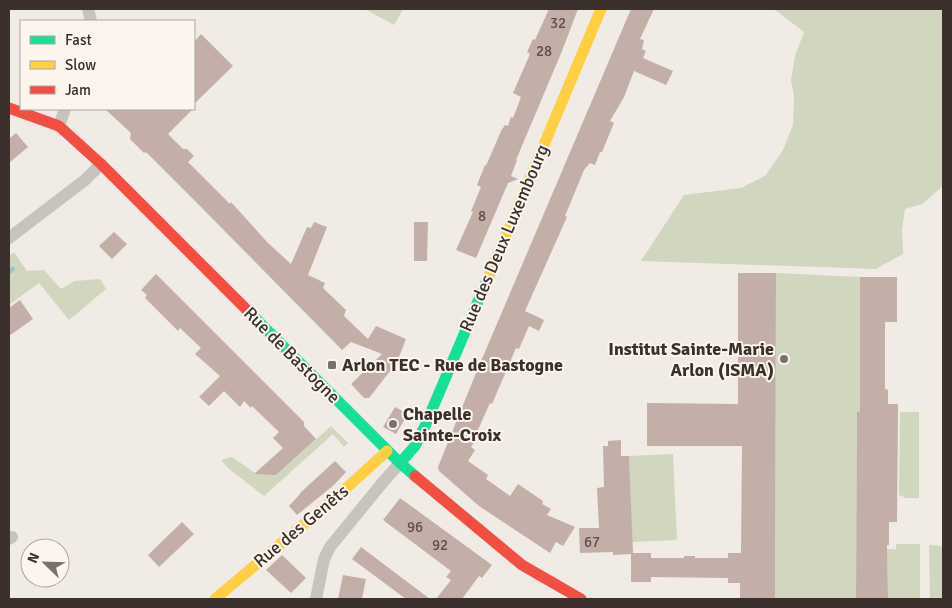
<svg xmlns="http://www.w3.org/2000/svg" width="952" height="608" font-family="Signika,sans-serif">
  <rect width="100%" height="100%" fill="#f0ebe5"/>
  <path fill="#d1d6bf" d="M365 9H403L394 25Z
    M774 9H943V186L922 204 905 209 902 230 903 254 876 269 641 261 684 195 741 188 765 176 783 150 793 125 794 96 791 80 795 56 804 32Z
    M14 252 27 271 44 270 61 289 75 281 100 279 106 289 69 320 39 283 9 305V256Z
    M776 273 860 277V411L857 412 856 599H775Z
    M900 412H919V498H904V497L899 495Z
    M331 426 348 443 344 447 333 434 264 496 228 468 221 460 232 457 255 473 276 475Z
    M673 454 677 540 632 542 629 456Z
    M896 544H920V599H888L887 549H896Z
    M929 545 943 546V599H930Z"/>
  <g fill="none" stroke-linecap="round" stroke-linejoin="round">
    <path stroke="#a1c2c1" stroke-width="4.5" d="M9 272 13 269"/>
  </g>
  <path fill="#c3afa7" d="M549 9H578L562 51 516 160H517L511 176 518 179 508 183 476 258 456 250 473 212 471 211 481 187 477 185 485 165 486 166 501 131 505 125 508 126 511 117 513 118 521 97 513 93 530 54 527 52 533 39 535 40Z
    M631 9H654L640 39 644 40 642 49 646 51 643 58 673 71 666 85 634 71 624 97 610 121 614 123 602 152H600L595 165 590 163 584 170 565 216 567 217 525 311 544 320 539 331 529 326 519 349 516 348 492 404 490 403 477 432 480 434 471 447 475 450 468 461 488 475 486 479 510 496 518 484 543 501 542 504 551 509 547 515 575 527 563 546 556 542 550 553 479 506 439 471 438 467 476 373Z
    M201 34 233 66 194 104V42Z
    M105 109H193L168 134 183 149H187L194 156 188 162 230 204 231 202 267 242 291 264 307 227 311 228 314 222 327 227 308 275 325 283 323 288 346 310 344 316 368 339 376 326 406 339 397 362 369 398H364L351 384 382 354 351 342 342 350 202 208 146 152 144 153 130 139 131 133Z
    M16 133 28 147 9 163V139Z
    M414 222H428L427 261H414Z
    M114 232 127 244 112 259 99 246Z
    M738 273H776L775 599H740V583H728V578L651 577V582H631V554L613 555V552L580 553 579 528H599L597 488 604 487 603 446H608V441L621 440V456H629L633 553H651V558H684V556H695V558H728V553H741L742 446H647V403L738 404Z
    M156 274 304 422V426L316 439 276 475 254 474 283 448 273 438 279 432 252 406 251 408 244 401 240 407 224 391 209 406 199 397 220 376 195 354 201 348 180 328 178 331 145 298 147 295 141 290Z
    M860 277H897V322H885V389L888 390V404H898V412L897 522H889V545H887L888 599H856L857 412 860 411Z
    M20 300 33 319 9 336V308Z
    M395 407 408 414 396 434 383 427Z
    M335 461 346 472 334 485 297 515 289 506 300 494V493Z
    M400 498 492 565 482 578 479 576 462 599H436L451 580 446 577 451 571 383 520Z
    M182 522 194 534 159 567 148 555Z
    M361 547 430 599H406L352 559Z
    M282 555 306 578 291 593 266 570Z
    M343 575 366 579 362 599H338Z"/>
  <g fill="none" stroke-linecap="round" stroke-linejoin="round">
    <path stroke="#c9c3be" stroke-width="12" d="M88 9 91 21
      M59 126 65 109
      M9 238 85 180 101 164
      M9 539 12 537
      M316 599 324 559 330 547 383 482 400 463"/>
    <path stroke="#16e098" stroke-width="11" d="M252 315 400 463 415 476
      M400 463 415 446 425 426 488 278"/>
    <path stroke="#ffcf43" stroke-width="11" d="M488 278 601 9
      M215 599 341 493 387 451"/>
    <path stroke="#f24e42" stroke-width="11" d="M9 108 59 126 101 164 252 315
      M415 476 522 565 581 599"/>
  </g>
  <g fill="#7a716c" stroke="#fbf5ee" stroke-width="2">
    <circle cx="784" cy="359" r="5"/>
    <rect x="327" y="360" width="10" height="10" rx="2.5"/>
    <circle cx="393" cy="424" r="5"/>
  </g>
  <g text-anchor="middle" stroke-width="4" stroke-linejoin="round" paint-order="stroke">
    <g font-size="15" fill="#5d504a">
      <text x="558" y="28">32</text>
      <text x="544" y="56">28</text>
      <text x="482" y="221">8</text>
      <text x="415" y="532">96</text>
      <text x="592" y="547">67</text>
      <text x="440" y="550">92</text>
    </g>
    <g font-size="18" fill="#3b302b" stroke="#fbf5ee">
      <text transform="translate(504 238) rotate(-67)" y="6">Rue des Deux Luxembourg</text>
      <text transform="translate(292 355) rotate(45)" y="6">Rue de Bastogne</text>
      <text transform="translate(301 526) rotate(-40)" y="6">Rue des Genêts</text>
    </g>
    <g font-size="18" font-weight="bold" fill="#3b302b" stroke="#fbf5ee" text-anchor="start">
      <text x="774" y="355" text-anchor="end">Institut Sainte-Marie<tspan x="774" dy="21">Arlon (ISMA)</tspan></text>
      <text x="342" y="371">Arlon TEC - Rue de Bastogne</text>
      <text x="403" y="420">Chapelle<tspan x="403" dy="21">Sainte-Croix</tspan></text>
    </g>
  </g>
  <rect width="952" height="608" fill="none" stroke="#3b302b" stroke-width="20"/>
  <rect x="20" y="20" width="175" height="90" fill="#fbf5ee" stroke="#aea6a0"/>
  <rect x="30" y="36" width="25" height="8" fill="#16e098" stroke="#aea6a0"/>
  <text x="65" y="45" font-size="15" fill="#3b302b">Fast</text>
  <rect x="30" y="61" width="25" height="8" fill="#ffcf43" stroke="#aea6a0"/>
  <text x="65" y="70" font-size="15" fill="#3b302b">Slow</text>
  <rect x="30" y="86" width="25" height="8" fill="#f24e42" stroke="#aea6a0"/>
  <text x="65" y="95" font-size="15" fill="#3b302b">Jam</text>
  <g transform="translate(45 563) rotate(293)"><circle r="24" fill="#fbf5ee" stroke="#aea6a0"/>
  <path d="M0-4L9 19L0 12L-9 19Z" fill="#7a716c"/>
  <text y="-8" font-size="14" font-weight="bold" text-anchor="middle" fill="#3b302b">N</text>
  </g>
</svg>
